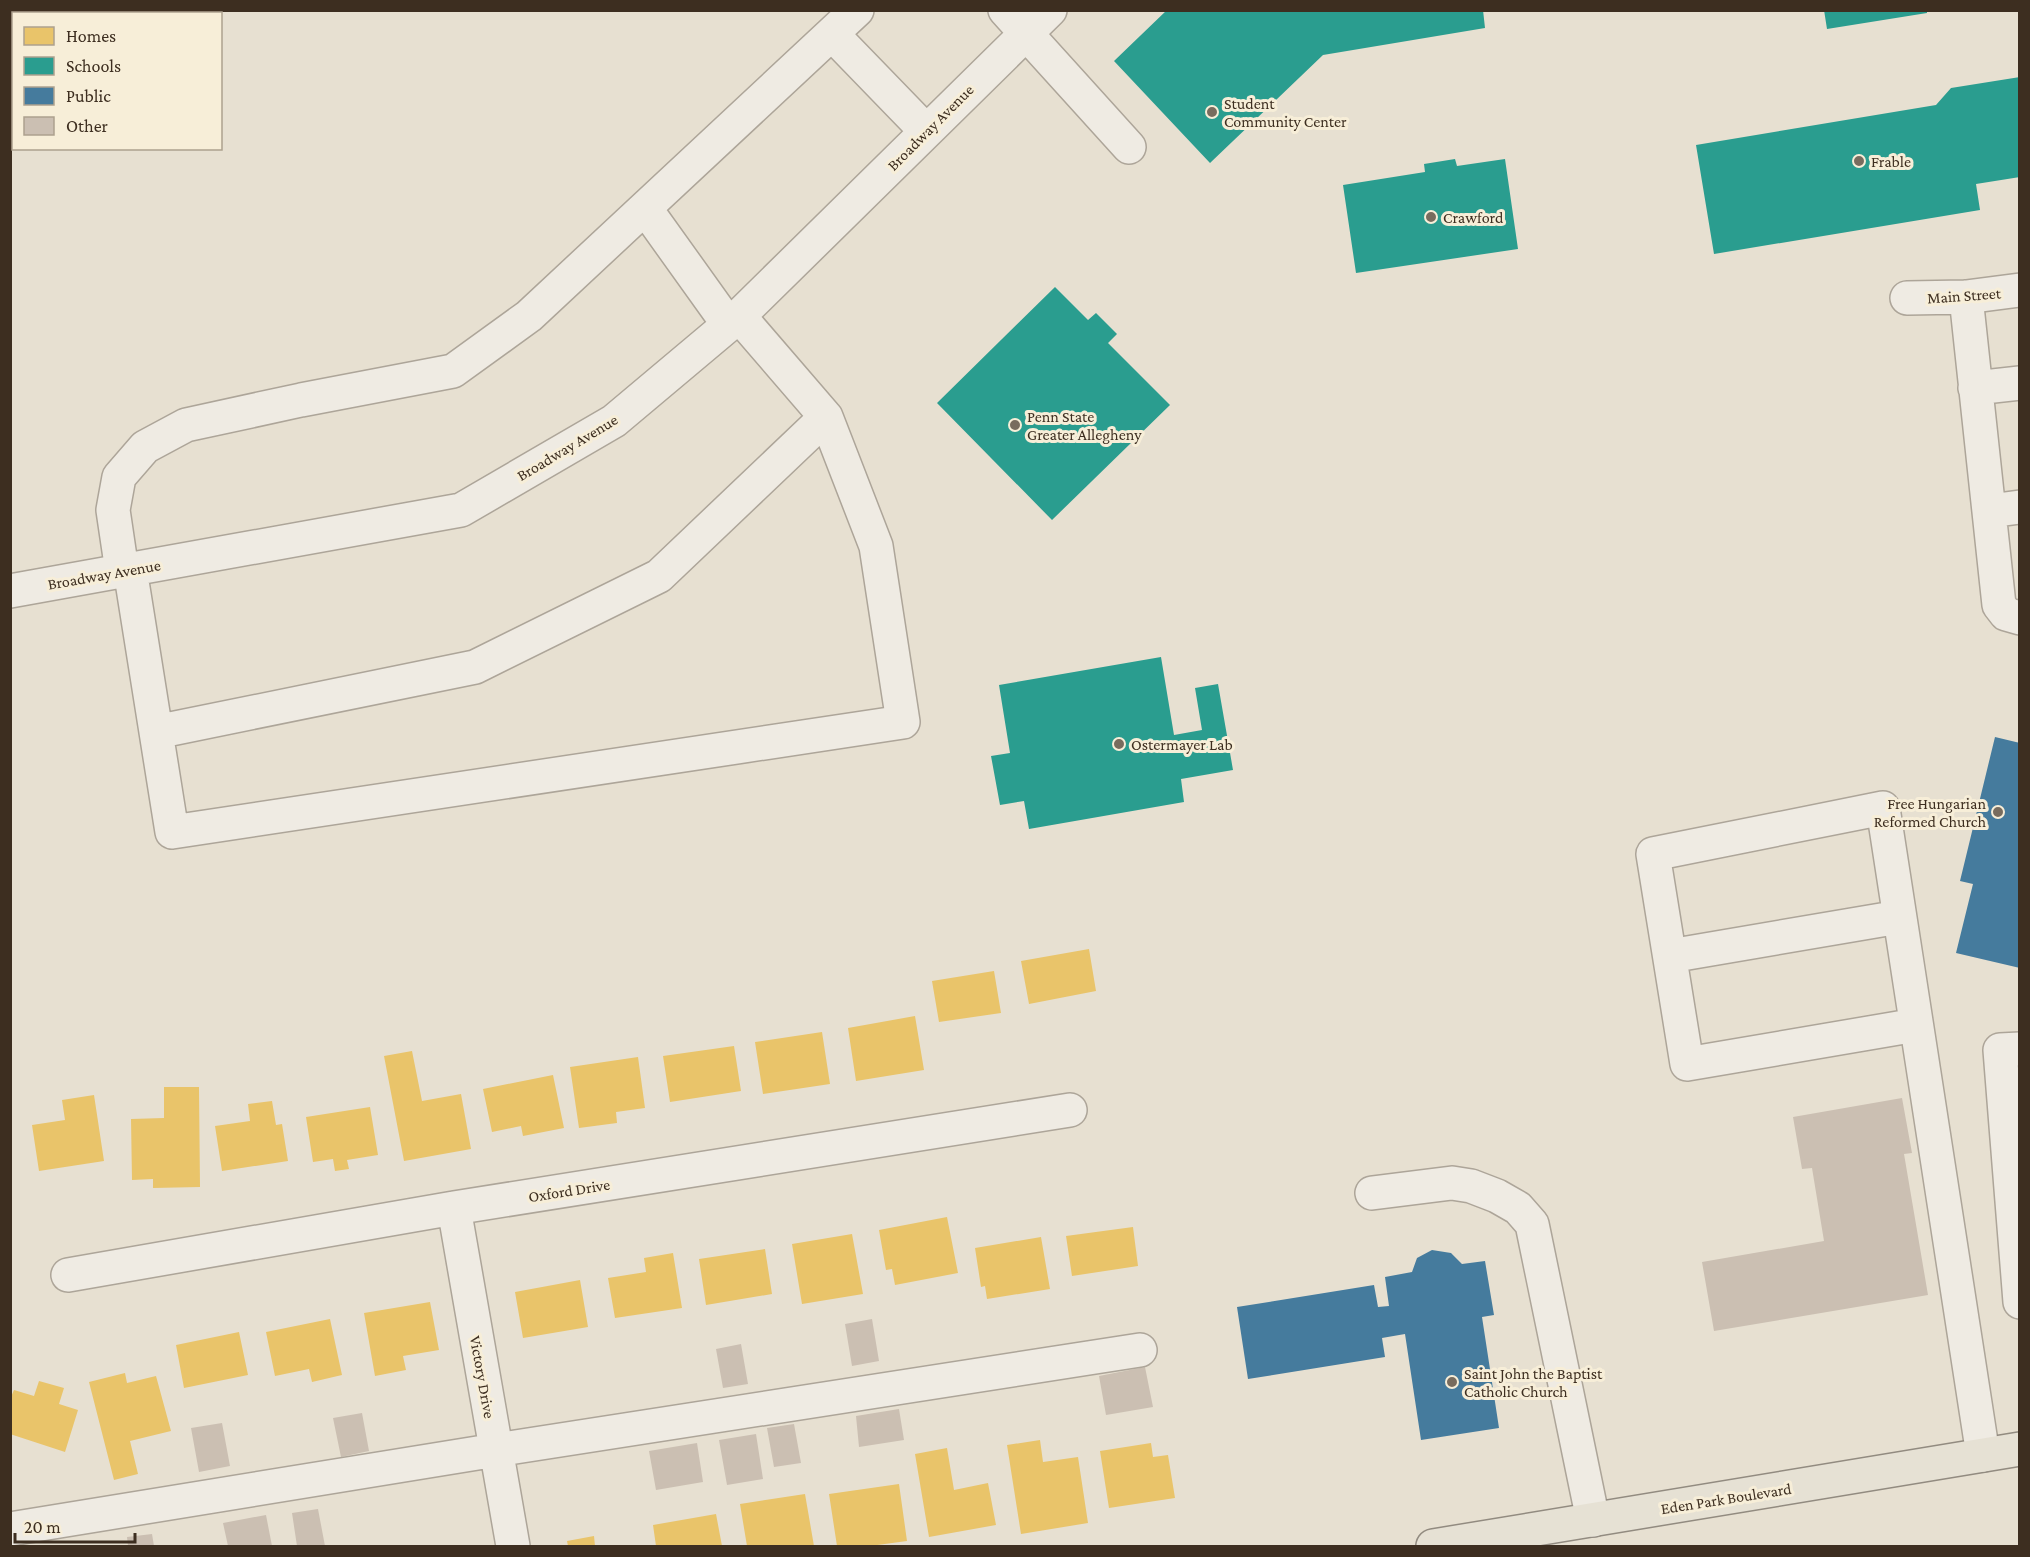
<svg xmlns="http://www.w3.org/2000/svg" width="2030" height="1557" font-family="'Crimson Pro',serif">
  <rect width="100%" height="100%" fill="#e7e0d1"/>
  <path fill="#e9c46a" d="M1089 949 1096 991 1029 1004 1021 961Z
    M994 971 1001 1013 939 1022 932 981Z
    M915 1016 924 1070 856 1081 848 1028Z
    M822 1032 830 1084 763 1094 755 1042Z
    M734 1046 741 1091 670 1102 663 1056Z
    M412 1051 422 1101 461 1094 471 1149 404 1161 384 1056Z
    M638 1057 645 1108 616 1112 617 1123 579 1128 570 1067Z
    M553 1075 564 1128 523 1136 521 1126 492 1132 483 1089Z
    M164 1087H199L200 1187 153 1188V1179L132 1180 131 1119 164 1118Z
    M94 1095 104 1161 39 1171 32 1125 65 1120 62 1100Z
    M272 1101 276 1125 282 1124 288 1161 222 1171 215 1126 250 1121 248 1104Z
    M370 1107 378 1155 347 1160 349 1169 335 1171 333 1159 313 1162 306 1117Z
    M947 1217 958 1273 895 1285 892 1269 886 1270 879 1230Z
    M1133 1227 1138 1266 1072 1276 1066 1236Z
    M852 1234 863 1294 802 1304 792 1244Z
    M1041 1237 1050 1289 987 1299 985 1286 981 1287 975 1248Z
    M765 1249 772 1294 706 1305 699 1259Z
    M673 1253 682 1308 615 1318 608 1278 646 1272 644 1258Z
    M580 1280 588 1327 523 1338 515 1292Z
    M430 1302 439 1350 403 1356 406 1370 375 1376 364 1313Z
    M330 1319 342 1375 312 1382 309 1369 275 1376 266 1332Z
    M239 1332 248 1375 184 1388 176 1345Z
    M125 1373 127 1383 156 1376 171 1431 130 1441 138 1474 114 1480 89 1382Z
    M39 1381 64 1388 59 1404 78 1410 65 1452 10 1434V1399L14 1390 34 1396Z
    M1040 1440 1043 1462 1078 1457 1088 1523 1021 1534 1007 1445Z
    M1151 1443 1153 1457 1168 1455 1175 1498 1109 1508 1100 1451Z
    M947 1448 954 1490 988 1483 996 1525 929 1537 915 1454Z
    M899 1484 907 1541 870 1546H837L829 1494Z
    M805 1494 814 1546H747L740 1504Z
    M716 1514 722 1546H656L653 1525Z
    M594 1536 595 1546H568L567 1541Z"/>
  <path fill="#2a9d8f" d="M1167 10H1483L1485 28 1323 55 1210 163 1114 61Z
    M1824 10H1927V13L1827 29Z
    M2020 77V177L1976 184 1980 210 1714 254 1696 145 1936 105 1951 88Z
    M1455 159 1457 166 1505 159 1518 249 1356 273 1343 185 1425 172 1424 164Z
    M1055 287 1088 320 1096 313 1117 334 1108 343 1170 405 1052 520 937 403Z
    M1161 657 1174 735 1202 730 1195 688 1218 684 1233 770 1181 779 1184 802 1029 829 1024 801 1000 805 991 756 1010 753 999 685Z"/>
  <path fill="#457b9d" d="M1995 737 2020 743V968L1956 953 1973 884 1960 881Z
    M1432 1250 1451 1253 1462 1264 1485 1261 1494 1315 1482 1317 1499 1428 1421 1440 1405 1334 1382 1338 1385 1357 1248 1379 1237 1307 1374 1285 1378 1307 1389 1306 1385 1277 1412 1272 1417 1258Z"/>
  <path fill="#cbbfb2" d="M1902 1098 1912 1153 1904 1154 1928 1295 1714 1331 1702 1262 1824 1241 1812 1168 1802 1169 1793 1117Z
    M872 1319 879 1361 852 1366 845 1324Z
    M741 1344 748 1384 723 1388 716 1349Z
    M1145 1367 1153 1407 1106 1415 1099 1376Z
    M899 1409 904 1440 859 1447 856 1416Z
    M362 1413 369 1451 341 1457 333 1418Z
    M222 1423 230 1466 199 1472 191 1428Z
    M794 1424 801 1463 774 1467 767 1428Z
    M756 1434 763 1479 727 1485 719 1440Z
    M697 1443 703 1482 656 1490 649 1451Z
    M318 1509 325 1546H297L292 1513Z
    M266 1515 272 1546H228L223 1523Z
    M152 1534 154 1546H128L127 1537Z"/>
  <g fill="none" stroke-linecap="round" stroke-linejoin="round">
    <defs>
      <path id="minor" d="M1005 10 1129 147
        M832 34 926 131
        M645 208 728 324
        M1966 297 1999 605 2006 614 2020 618
        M1907 298 1966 297 2020 290
        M1975 388 2020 383
        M1990 511 2020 507
        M130 569 172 832 903 722 876 546 826 417 739 316
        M122 571 113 510 119 477 145 447 186 425 301 400 453 371 529 316 857 10
        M10 591 461 510 614 421 739 316 1050 10
        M156 732 475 667 659 576 826 417
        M1670 956 1899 917
        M1916 1025 1687 1064 1653 854 1883 808 1983 1455
        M2020 1049 2000 1050 2020 1302
        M1372 1193 1452 1183 1471 1186 1497 1196 1518 1208 1532 1224 1593 1520
        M454 1208 513 1546
        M68 1275 454 1208 1070 1110
        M10 1529 496 1450 1140 1350"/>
      <path id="major" d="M1433 1546 2020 1449"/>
    </defs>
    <use href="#minor" stroke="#ada599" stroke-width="36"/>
    <use href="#major" stroke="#928b80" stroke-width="36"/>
    <use href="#minor" stroke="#efebe3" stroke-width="33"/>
    <use href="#major" stroke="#e6e1d4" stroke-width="33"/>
  </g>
  <g fill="#786c5e" stroke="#f7eed8" stroke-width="2">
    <circle cx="1212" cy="112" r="6"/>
    <circle cx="1859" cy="161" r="6"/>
    <circle cx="1431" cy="217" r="6"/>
    <circle cx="1015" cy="425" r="6"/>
    <circle cx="1119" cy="744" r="6"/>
    <circle cx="1998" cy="812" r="6"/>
    <circle cx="1452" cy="1382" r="6"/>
  </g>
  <g text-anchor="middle" stroke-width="6" stroke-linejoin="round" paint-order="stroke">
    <g font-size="16" fill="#3d2e20" stroke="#f7eed8" text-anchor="start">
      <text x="1224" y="109">Student<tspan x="1224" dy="18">Community Center</tspan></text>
      <text x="1871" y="167">Frable</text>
      <text x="1443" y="223">Crawford</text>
      <text x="1027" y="422">Penn State<tspan x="1027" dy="18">Greater Allegheny</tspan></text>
      <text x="1131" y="750">Ostermayer Lab</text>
      <text x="1986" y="809" text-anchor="end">Free Hungarian<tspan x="1986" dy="18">Reformed Church</tspan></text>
      <text x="1464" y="1379">Saint John the Baptist<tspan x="1464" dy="18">Catholic Church</tspan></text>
    </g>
    <g font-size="16" fill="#3d2e20" stroke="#f7eed8">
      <text transform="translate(930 127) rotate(-45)" y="6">Broadway Avenue</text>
      <text transform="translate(1964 295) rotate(-4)" y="6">Main Street</text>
      <text transform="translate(567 447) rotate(-31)" y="6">Broadway Avenue</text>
      <text transform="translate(104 574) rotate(-10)" y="6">Broadway Avenue</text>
      <text transform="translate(569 1190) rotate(-9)" y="6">Oxford Drive</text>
      <text transform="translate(483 1377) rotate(80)" y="6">Victory Drive</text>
      <text transform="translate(1726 1498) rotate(-9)" y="6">Eden Park Boulevard</text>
    </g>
  </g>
  <rect width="2030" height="1557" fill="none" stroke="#3d2e20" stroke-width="24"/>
  <rect x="12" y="12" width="210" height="138" fill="#f7eed8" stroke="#ada18e" stroke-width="1.5"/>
  <rect x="24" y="27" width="30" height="18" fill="#e9c46a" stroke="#ada18e" stroke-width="1.5"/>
  <text x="66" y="42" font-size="18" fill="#3d2e20">Homes</text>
  <rect x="24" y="57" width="30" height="18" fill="#2a9d8f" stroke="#ada18e" stroke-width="1.5"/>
  <text x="66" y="72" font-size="18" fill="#3d2e20">Schools</text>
  <rect x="24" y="87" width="30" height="18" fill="#457b9d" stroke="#ada18e" stroke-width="1.5"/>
  <text x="66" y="102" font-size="18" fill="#3d2e20">Public</text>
  <rect x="24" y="117" width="30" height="18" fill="#cbbfb2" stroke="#ada18e" stroke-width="1.5"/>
  <text x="66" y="132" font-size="18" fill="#3d2e20">Other</text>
  <path d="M15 1533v9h120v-9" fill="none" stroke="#3d2e20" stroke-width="3"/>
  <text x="24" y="1533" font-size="18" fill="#3d2e20" stroke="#f7eed8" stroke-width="4.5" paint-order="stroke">20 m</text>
</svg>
